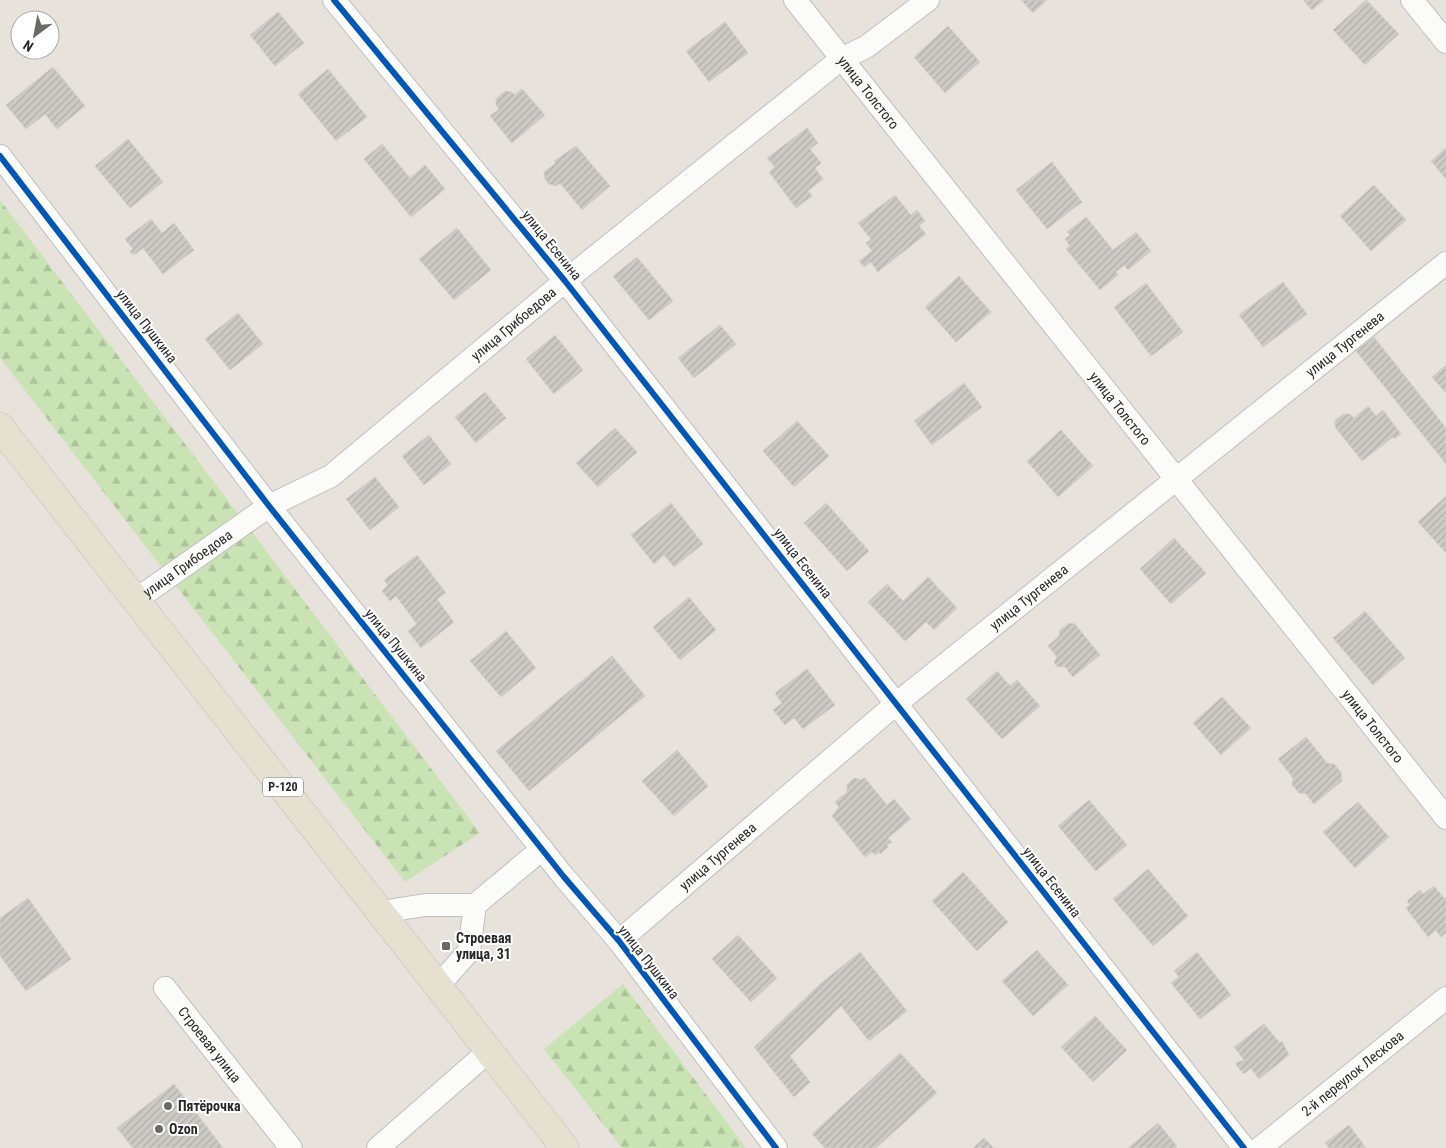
<svg xmlns="http://www.w3.org/2000/svg" width="1446" height="1148" font-family="'Roboto Condensed',sans-serif">
  <defs>
    <pattern id="forest-firs" width="22" height="20" patternUnits="userSpaceOnUse" patternTransform="scale(1.25)"><rect width="22" height="20" fill="#c9e3b4"/><path d="M5 1l3.5 6h-7zM16 11l3.5 6h-7z" fill="#adc39b"/></pattern>
    <pattern id="building-hatch" width="6" height="6" patternUnits="userSpaceOnUse" patternTransform="scale(1.25)"><rect width="6" height="6" fill="#cdcac6"/><path d="M-1 1l2-2M0 6l6-6M5 7l2-2" fill="none" stroke="#b0aeaa"/></pattern>
  </defs>
  <rect width="100%" height="100%" fill="#e7e2dc"/>
  <path fill="url(#forest-firs)" d="M0 200 480 833 405 882 0 358Z
    M623 984 746 1148H622L544 1049Z"/>
  <path fill="url(#building-hatch)" stroke="#d2cec9" d="M1021 0H1047L1033 13Z
    M1303 0H1324L1312 10Z
    M1366 0 1399 34 1365 65 1333 30Z
    M278 12 304 43 275 66 250 35Z
    M725 22 748 53 709 82 686 51Z
    M948 26 980 62 945 93 914 57Z
    M53 67 85 106 57 129 45 114 26 129 6 105Z
    M328 69 367 117 336 141 298 94Z
    M522 89 545 115 512 143 490 116 499 109 496 105V99L505 91 512 92 514 95Z
    M807 128 818 143 810 149 821 163 815 168 823 179 808 191 812 196 796 208 769 172 775 167 767 158Z
    M128 139 163 182 130 208 95 166Z
    M382 144 410 178 425 165 445 189 411 217 364 159Z
    M576 146 610 186 582 210 560 183 556 186 549 184 545 179 544 172 556 163 554 161Z
    M1446 148V179L1431 161Z
    M1052 162 1082 202 1047 229 1016 190Z
    M1374 185 1406 220 1371 251 1340 216Z
    M895 195 911 215 917 210 925 221 919 226 926 234 878 272 871 262 864 267 859 261 872 251 866 243 871 239 858 223Z
    M1086 217 1113 250 1136 232 1151 251 1128 270 1124 265 1116 272 1118 275 1100 290 1066 249 1070 246 1065 239 1070 235 1067 232Z
    M151 219 162 233 174 223 194 250 163 274 143 248 136 254H132L130 251 133 249 125 239Z
    M457 228 491 270 454 300 419 259Z
    M637 257 673 301 649 320 613 276Z
    M959 276 991 312 956 342 925 307Z
    M1283 282 1307 314 1263 347 1239 315Z
    M1146 283 1183 332 1151 356 1114 307Z
    M238 313 263 344 230 370 205 339Z
    M720 325 736 344 694 378 678 358Z
    M555 335 583 370 554 394 526 359Z
    M1374 337 1446 428V464L1356 351Z
    M1446 365V393L1432 377Z
    M964 383 982 407 932 445 914 421Z
    M485 392 506 418 476 443 455 417Z
    M1368 406 1376 416 1383 410 1401 434 1394 439 1393 437 1362 461 1335 427V420L1344 414H1350L1354 418Z
    M797 421 829 456 794 487 763 451Z
    M615 428 637 452 598 487 576 463Z
    M1061 430 1093 466 1058 497 1027 461Z
    M429 435 451 464 424 485 402 456Z
    M375 477 399 507 370 530 346 499Z
    M1446 496V553L1418 522Z
    M671 503 703 544 674 567 664 555 654 564 631 535Z
    M826 503 869 551 847 571 804 523Z
    M1174 538 1206 573 1171 604 1140 569Z
    M417 555 446 593 437 599 454 622 421 648 408 631 417 624 396 596 390 601 382 591 388 585 384 580Z
    M928 577 957 608 934 630 926 622 905 641 868 602 887 584 903 601Z
    M689 597 716 630 680 660 653 627Z
    M1365 611 1405 658 1373 685 1333 638Z
    M1069 623 1075 624 1100 655 1073 677 1064 666 1057 667 1054 662 1057 657 1048 646 1059 636 1060 630Z
    M506 631 536 668 501 697 470 661Z
    M612 656 645 696 529 791 496 751Z
    M807 669 835 705 803 729 794 718 785 725 773 710 782 703 775 693Z
    M997 671 1010 686 1017 680 1040 706 1002 739 966 699Z
    M1222 697 1251 728 1221 755 1193 723Z
    M1306 737 1327 763 1334 764 1341 772 1342 781 1314 804 1306 794 1299 793 1292 785 1293 778 1278 759Z
    M677 750 708 786 674 816 642 781Z
    M864 777 887 805 894 799 911 819 888 838 892 842 887 845 888 847 880 854 879 852 875 855 872 852 865 857 832 816 839 807 835 802 847 792V785L854 778 862 780Z
    M1089 800 1127 845 1096 871 1058 826Z
    M1358 802 1389 837 1355 868 1323 832Z
    M1148 869 1188 916 1153 946 1113 899Z
    M963 872 1008 922 977 951 932 901Z
    M1434 886 1444 898 1446 897V933L1441 937 1436 930 1428 937 1406 908 1410 905 1407 901 1420 890 1423 894Z
    M28 898 71 959 26 991 0 956V918Z
    M738 935 777 978 751 1002 712 959Z
    M1037 950 1068 985 1033 1016 1002 981Z
    M860 952 907 1011 869 1041 841 1006 790 1056 810 1082 794 1097 754 1047 820 984Z
    M1197 952 1231 995 1200 1019 1171 983 1179 977 1174 971Z
    M1095 1016 1127 1050 1093 1082 1061 1047Z
    M1264 1024 1280 1043 1282 1041 1289 1055 1259 1079 1251 1068 1244 1074 1237 1066 1236 1063 1244 1060 1234 1047Z
    M900 1053 937 1093 876 1148H825L812 1134Z
    M174 1084 223 1148H133L117 1128Z
    M1158 1123 1177 1146 1175 1148H1128Z
    M1349 1125 1366 1148H1329L1325 1143Z
    M984 1138 994 1148H973Z"/>
  <g fill="none" stroke-linecap="round" stroke-linejoin="round">
    <defs>
      <g id="minor">
        <path d="M334 0 565 281 1244 1148"/>
        <path id="s1" d="M795 0 1446 818"/>
        <path d="M1412 0 1446 42"/>
        <path d="M0 156 269 506 564 877 619 941 776 1148"/>
        <path id="s2" d="M137 599 269 506 331 476 565 281 841 59 866 47 928 0"/>
        <path d="M381 912 425 905H475"/>
        <path id="s3" d="M619 941 897 703 1446 263"/>
        <path d="M438 986 469 951 475 905 542 849"/>
        <path id="s4" d="M165 988 291 1148"/>
        <path d="M378 1148 490 1050"/>
        <path id="s5" d="M1260 1148 1446 998"/>
      </g>
      <path id="primary" d="M0 427 565 1148"/>
    </defs>
    <use href="#minor" stroke="#c0bebe" stroke-width="24"/>
    <use href="#primary" stroke="#bfbdbb" stroke-width="29"/>
    <use href="#minor" stroke="#fbfbfa" stroke-width="22"/>
    <use href="#primary" stroke="#e6e0d1" stroke-width="28"/>
    <defs>
      <path id="cycleway" d="M334 0 565 281 1244 1148
        M0 156 269 506 564 877 619 941 776 1148"/>
    </defs>
    <use href="#cycleway" stroke="#fff" stroke-width="9"/>
    <use href="#cycleway" stroke="#0057b8" stroke-width="6"/>
  </g>
  <g fill="#6b6967" stroke="#fff" stroke-width="2">
    <rect x="441" y="941" width="10" height="10" rx="2.5"/>
    <circle cx="168" cy="1106" r="5"/>
    <circle cx="159" cy="1129" r="5"/>
  </g>
  <g text-anchor="middle" stroke-width="4" stroke-linejoin="round" paint-order="stroke">
    <rect fill="#fff" stroke="#686868" stroke-width="1" x="263" y="777.5" width="40" height="19" rx="4"/>
    <g font-size="12" font-weight="bold" fill="#282828">
      <text x="283" y="791">Р-120</text>
    </g>
    <g font-size="14" fill="#282828" stroke="#fff">
      <text dy="5" stroke="none"><textPath href="#s1" startOffset="118">улица Толстого</textPath></text>
      <text transform="translate(552 245) rotate(51)" y="5">улица Есенина</text>
      <text dy="5" stroke="none"><textPath href="#s2" startOffset="468">улица Грибоедова</textPath></text>
      <text transform="translate(147 326) rotate(52)" y="5">улица Пушкина</text>
      <text dy="5" stroke="none"><textPath href="#s3" startOffset="940">улица Тургенева</textPath></text>
      <text dy="5" stroke="none"><textPath href="#s1" startOffset="522">улица Толстого</textPath></text>
      <text dy="5" stroke="none"><textPath href="#s2" startOffset="62">улица Грибоедова</textPath></text>
      <text transform="translate(803 563) rotate(52)" y="5">улица Есенина</text>
      <text dy="5" stroke="none"><textPath href="#s3" startOffset="535">улица Тургенева</textPath></text>
      <text transform="translate(396 645) rotate(51)" y="5">улица Пушкина</text>
      <text dy="5" stroke="none"><textPath href="#s1" startOffset="928">улица Толстого</textPath></text>
      <text dy="5" stroke="none"><textPath href="#s3" startOffset="130">улица Тургенева</textPath></text>
      <text transform="translate(1052 882) rotate(52)" y="5">улица Есенина</text>
      <text transform="translate(649 962) rotate(52)" y="5">улица Пушкина</text>
      <text dy="5" stroke="none"><textPath href="#s4" startOffset="72">Строевая улица</textPath></text>
      <text dy="5" stroke="none"><textPath href="#s5" startOffset="119">2-й переулок Лескова</textPath></text>
    </g>
    <g font-size="14" font-weight="bold" fill="#282828" stroke="#fff" text-anchor="start">
      <text x="456" y="943">Строевая<tspan x="456" dy="16">улица, 31</tspan></text>
      <text x="178" y="1111">Пятёрочка</text>
      <text x="169" y="1134">Ozon</text>
    </g>
  </g>
  <g transform="translate(35 35) rotate(212)"><circle r="24" fill="#ffffff" stroke="#a9a9a9"/>
  <path d="M0-4L9 19L0 12L-9 19Z" fill="#6b6967"/>
  <text y="-8" font-size="14" font-weight="bold" text-anchor="middle" fill="#282828">N</text>
  </g>
</svg>
